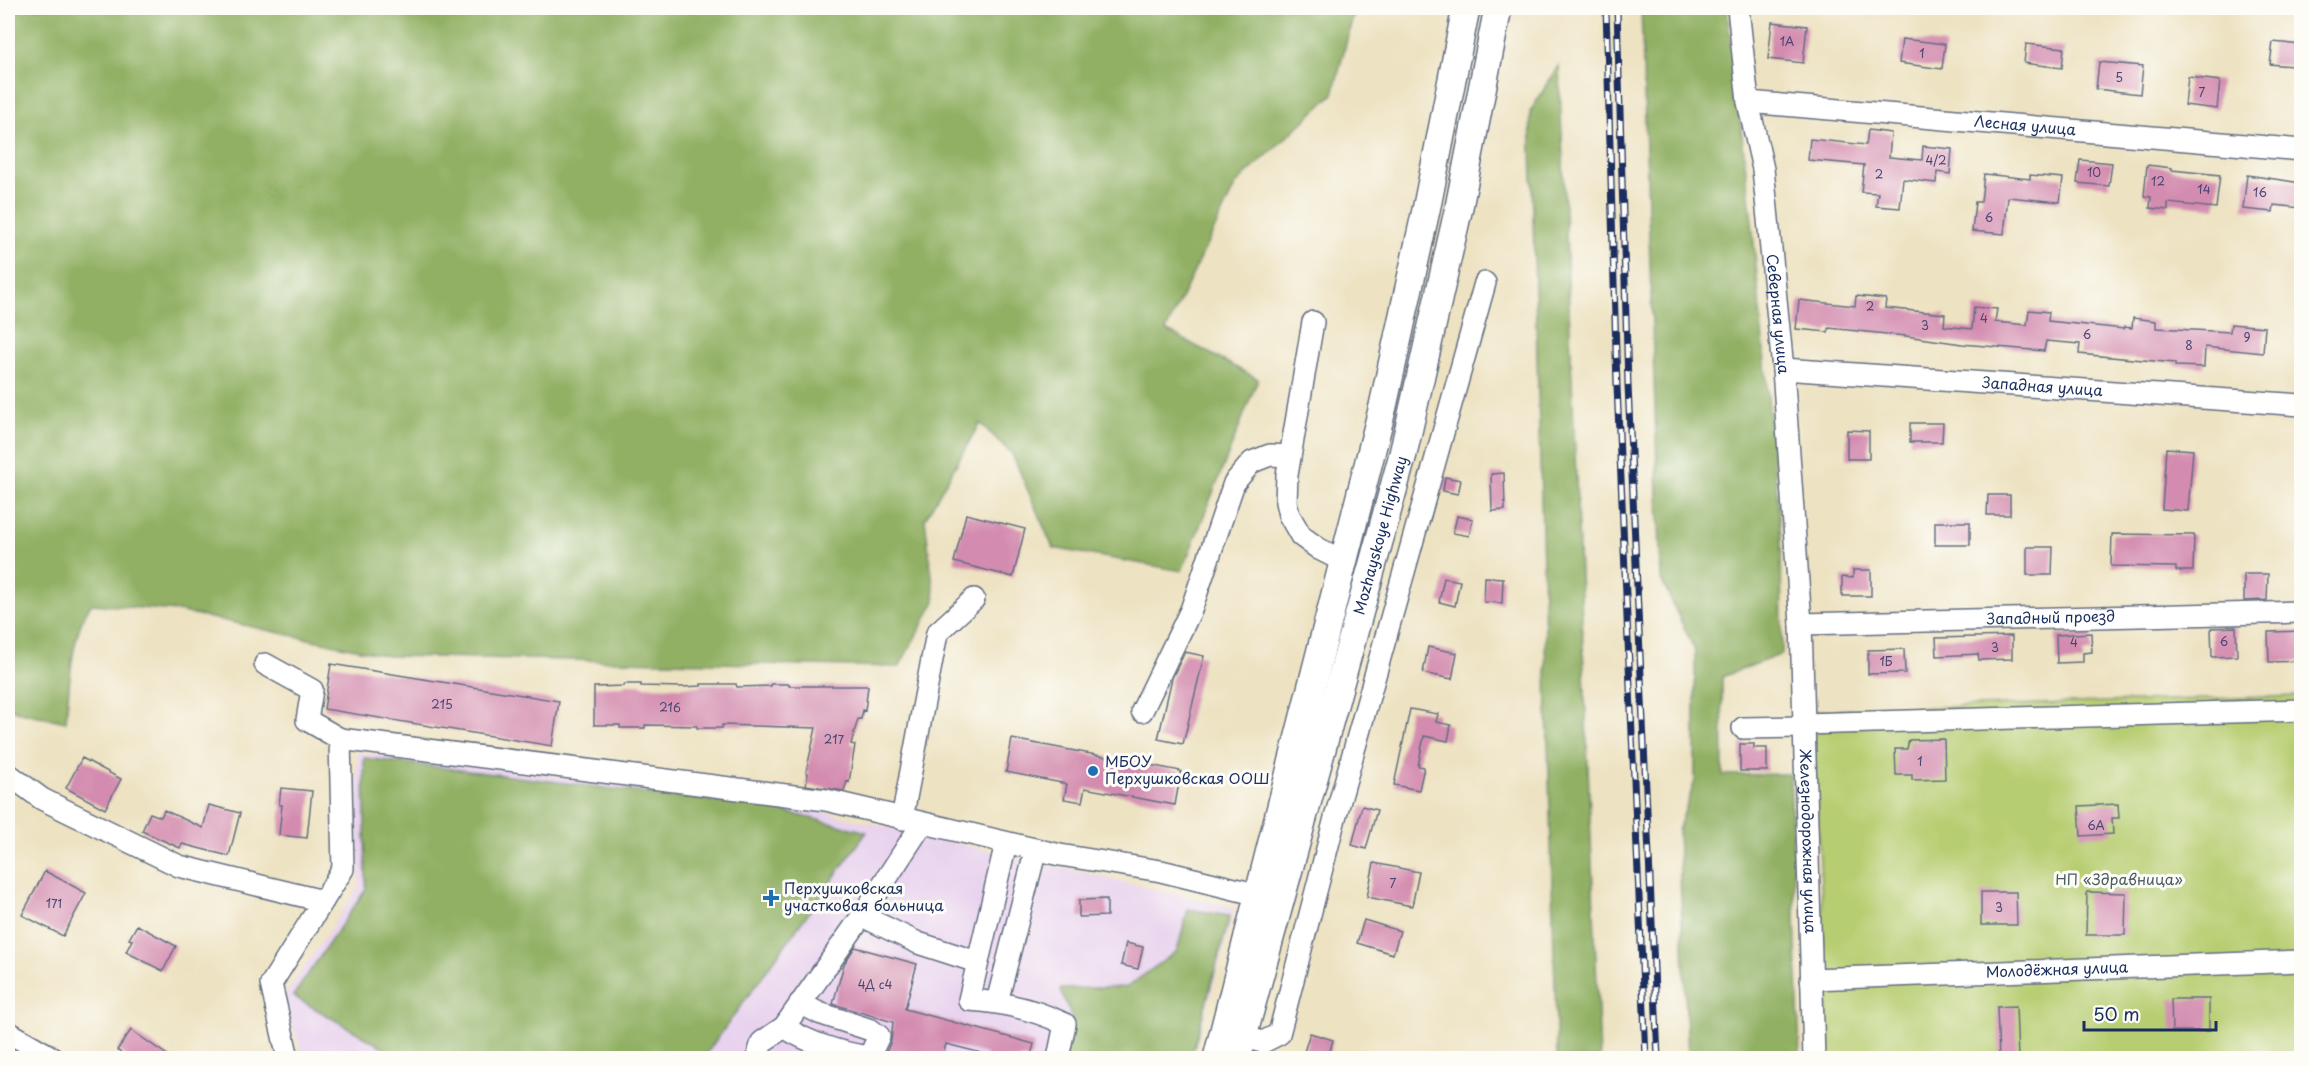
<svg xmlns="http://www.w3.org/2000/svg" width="2309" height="1066" font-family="'Playpen Sans',sans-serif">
  <rect width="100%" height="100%" fill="#fdfcf7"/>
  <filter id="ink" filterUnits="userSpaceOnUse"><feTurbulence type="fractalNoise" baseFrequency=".0167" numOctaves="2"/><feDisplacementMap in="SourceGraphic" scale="12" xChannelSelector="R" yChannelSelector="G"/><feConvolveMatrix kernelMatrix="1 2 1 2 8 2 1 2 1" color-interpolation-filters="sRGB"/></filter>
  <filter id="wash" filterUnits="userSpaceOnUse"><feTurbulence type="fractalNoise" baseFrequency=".008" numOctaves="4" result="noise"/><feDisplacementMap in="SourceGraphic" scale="24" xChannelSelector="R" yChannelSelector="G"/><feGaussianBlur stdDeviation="1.35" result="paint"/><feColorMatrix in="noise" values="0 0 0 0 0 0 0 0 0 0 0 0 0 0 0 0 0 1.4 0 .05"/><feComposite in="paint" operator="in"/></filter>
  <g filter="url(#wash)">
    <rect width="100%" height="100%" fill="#ede2c1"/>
    <path fill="#e8d2ee" d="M357 752 774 801 1235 908 1192 1058H304L283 998 359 887Z"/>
    <path fill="#b7cd71" stroke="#697e68" stroke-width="1.5" d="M2301 696V1058H1829L1813 711Z"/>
    <path fill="#91b063" stroke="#567060" stroke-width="1.5" d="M8 8H1355L1333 94 1236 184 1166 330 1258 379 1182 571 1053 548 1012 454 980 423 925 519 935 601 899 667 388 656 178 611 92 604C71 627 69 690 66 722L16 711 8 707Z
      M1641 8H1727L1752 222 1781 538 1782 654 1722 677 1723 775 1790 774 1800 1058H1688L1678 830 1695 781V651L1661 579Z
      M1559 65 1600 1058H1557L1530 112Z
      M364 758 769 808 867 832 703 1058H470L464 1054 461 1058H401L293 996 366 889Z
      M1188 909 1230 916 1191 1058H1063L1073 1021 1060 989 1127 987 1177 951Z"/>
    <g id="blocks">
      <path fill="#d38baf" d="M1772 22 1807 26 1803 63 1768 59Z
        M1902 39 1945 44 1942 69 1899 63Z
        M2273 42 2301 45V67L2270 64Z
        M2026 44 2064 48 2062 68 2024 63Z
        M2099 62 2143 66 2140 94 2096 89Z
        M2188 77 2220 81 2217 109 2185 105Z
        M1868 130 1891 133 1889 157 1922 160 1923 146 1952 149 1950 174 1937 172 1936 183 1903 179 1900 208 1876 206 1878 193 1861 192 1864 165 1808 160 1810 139 1866 145Z
        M2080 160 2112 163 2109 186 2077 183Z
        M2147 165 2172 168V170L2220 175 2216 208 2168 203V210L2150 208 2151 197 2144 196Z
        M1984 174 2030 179V175L2063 178 2060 202 2008 197 2004 234 1972 231 1975 202H1981Z
        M2247 175 2301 183V208L2274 205 2273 212 2243 209Z
        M1856 296 1886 299 1885 308 1945 314 1944 326 1972 329 1974 307 1997 309 1995 322 2027 325 2029 310 2049 312 2048 321 2124 329V327L2132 328 2133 318 2156 321V328L2230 332 2231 324 2265 327 2263 353 2205 347 2204 367 2175 366V363L2079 354 2080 344 2046 341 2044 351 1962 344 1906 336 1829 328 1828 332 1796 329 1799 300 1855 306Z
        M1910 423H1943L1942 442H1910Z
        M1847 430 1869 431V459H1847Z
        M2166 448 2193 450 2188 511 2162 509Z
        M1504 473 1505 510 1492 511 1491 474Z
        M1445 477 1461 480 1458 494 1443 491Z
        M1988 495H2010V515H1987Z
        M966 514 1025 529 1013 577 954 562Z
        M1457 516 1473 519 1469 536 1453 533Z
        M1935 522H1970V545H1935Z
        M2112 534 2194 535 2193 571H2176V567L2111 566Z
        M2027 547H2053L2052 575H2027Z
        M1853 570H1871V596H1842V577L1853 578Z
        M2244 574H2268L2267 600 2244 601Z
        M1485 577 1503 578 1502 603 1484 602Z
        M1444 578 1460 581 1455 606 1439 602Z
        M2236 627 2237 656 2212 657 2211 628Z
        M2301 631V661L2269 662 2268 632Z
        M2091 633 2092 652 2083 653V662L2057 663 2056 635Z
        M2012 636V659L1979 660 1978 654 1937 656 1936 638Z
        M1428 647 1457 653 1452 679 1423 673Z
        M1904 649 1905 673 1868 674V650Z
        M1185 652 1204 656 1183 744 1158 739 1172 678Z
        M331 664 559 701 552 746 324 709Z
        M624 684H641V686L682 687 701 686V684H736L737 687 771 686V684H789V686H868L865 711 863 710 861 719H858L851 744 855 745 849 782 847 781 844 791 806 785 808 773 806 772 816 728 722 725V728H697V726L645 725V728H620V725H594V687L624 686Z
        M1410 709 1438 714 1436 722 1451 725 1448 741 1424 736 1418 766 1424 767 1419 790 1394 785Z
        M1012 739 1181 771 1175 805 1085 788 1082 802 1064 799 1067 784 1006 772Z
        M1944 739 1945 779 1912 780V775H1896L1895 749H1907L1909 740Z
        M1740 744H1754V748H1767V771H1740Z
        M82 758 121 779 105 809 66 788Z
        M281 788 312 791 307 838 279 835 282 805H279Z
        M2118 804 2119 818H2112L2113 834 2081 836 2079 806Z
        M209 805 240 813 229 856 182 844 180 848 142 831 150 813 161 817 164 810 203 828Z
        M1362 806 1377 810 1366 849 1352 845Z
        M1374 863 1419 872 1412 906 1367 897Z
        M45 871 86 893 63 936 22 915Z
        M1981 892H2016L2017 925H1981Z
        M2087 892 2126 893 2125 935H2086Z
        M1107 899V916L1079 917V900Z
        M1364 920 1400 931 1393 954 1357 943Z
        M137 925 176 946 163 971 126 952 132 940 129 939Z
        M1126 943 1143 947 1138 969 1121 965Z
        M855 947 917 964 905 1009 1034 1044 1030 1059H985L986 1054 946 1044 942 1059H883L891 1041 893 1022 833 1004 844 964Z
        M2171 999H2209V1031H2172Z
        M2016 1006 2018 1059H1999L1997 1007Z
        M131 1030 173 1059H130L117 1050Z
        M1310 1033 1333 1040 1328 1059H1317L1303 1055Z"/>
    </g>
  </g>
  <g filter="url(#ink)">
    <use href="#blocks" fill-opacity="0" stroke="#646e81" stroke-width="1.5"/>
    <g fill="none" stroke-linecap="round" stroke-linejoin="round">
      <defs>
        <g id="minor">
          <path id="s1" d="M1738 8 1748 102 1763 169 1783 369 1801 624 1814 1058"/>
          <path id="s2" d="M1748 102 2302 150"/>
          <path d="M1313 322 1287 475 1286 502 1289 515 1301 536 1319 549 1345 562"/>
          <path id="s3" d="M1783 369 2302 405"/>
          <path id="s4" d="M1801 624 2302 612"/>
          <path d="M265 664 312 690 307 720 340 739"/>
          <path d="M1142 711 1191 610 1234 483 1252 462 1270 455 1290 456"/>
          <path d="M1803 724 2302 710"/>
          <path d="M1743 728 1803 727"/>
          <path d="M8 774 42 799 179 866 323 901 343 869 340 739 826 800 1060 855 1161 871 1259 895"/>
          <path d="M902 819 937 633 974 599"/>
          <path d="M1006 843 969 1000C1003 1002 1034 1009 1065 1024L1058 1058"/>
          <path d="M862 916 918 943 977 962"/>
          <path id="s5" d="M1811 979 2302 961"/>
          <path d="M997 1002 1036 849"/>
          <path d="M784 1027C808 1043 841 1053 869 1057L879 1036 871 1030 819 1013 800 1003"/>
          <path d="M8 1032 53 1058"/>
          <path d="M1243 1037 1263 1042 1279 1034 1335 818 1485 283"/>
          <path d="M288 1058 271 984 323 901"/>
          <path d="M757 1058 762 1042 784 1027 862 916 922 824"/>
        </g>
        <g id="major">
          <path d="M1217 1058 1383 406 1428 201 1466 8"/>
          <path id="s6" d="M1237 1058 1403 454 1459 207 1498 8"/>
        </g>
      </defs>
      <use href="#minor" stroke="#646e81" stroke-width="24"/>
      <use href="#major" stroke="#646e81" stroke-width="30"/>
      <use href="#minor" stroke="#fff" stroke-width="21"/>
      <use href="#major" stroke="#fff" stroke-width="27"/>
      <defs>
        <path id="rail" d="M1606 8 1617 386 1646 1058
          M1617 8 1628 385 1658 1058"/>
      </defs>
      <use href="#rail" stroke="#1b2f5e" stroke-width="7"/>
      <use href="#rail" stroke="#fdfcf7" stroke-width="4.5" stroke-dasharray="14" stroke-linecap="butt"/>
    </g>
  </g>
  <g fill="#1f6fb2" stroke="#fdfcf7" stroke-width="2">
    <circle cx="1093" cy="771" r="6"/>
    <path d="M768 889h6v6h6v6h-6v6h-6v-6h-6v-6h6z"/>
  </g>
  <g text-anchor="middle" stroke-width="6" stroke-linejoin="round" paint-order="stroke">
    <g font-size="12" fill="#494672">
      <text x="1787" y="46">1А</text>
      <text x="1922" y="58">1</text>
      <text x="2119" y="82">5</text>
      <text x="2202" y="97">7</text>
      <text x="1936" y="165">4/2</text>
      <text x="2094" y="177">10</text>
      <text x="1879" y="179">2</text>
      <text x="2158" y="186">12</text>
      <text x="2204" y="194">14</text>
      <text x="2260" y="197">16</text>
      <text x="1989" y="222">6</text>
      <text x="1870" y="311">2</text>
      <text x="1984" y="323">4</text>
      <text x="1925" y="330">3</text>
      <text x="2087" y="339">6</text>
      <text x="2247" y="342">9</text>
      <text x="2189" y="350">8</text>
      <text x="2224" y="646">6</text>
      <text x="2074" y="647">4</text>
      <text x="1995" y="652">3</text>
      <text x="1886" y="666">1Б</text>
      <text x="442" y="709">215</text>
      <text x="670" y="712">216</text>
      <text x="834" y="744">217</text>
      <text x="1920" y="766">1</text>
      <text x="2096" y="830">6А</text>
      <text x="1393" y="888">7</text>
      <text x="54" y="908">171</text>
      <text x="1999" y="912">3</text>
      <text x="875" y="989">4Д с4</text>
    </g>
    <g font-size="15" fill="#1b2f5e" stroke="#fdfcf7">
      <text dy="5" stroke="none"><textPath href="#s2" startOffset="278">Лесная улица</textPath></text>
      <text dy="5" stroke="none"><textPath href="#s1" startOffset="309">Северная улица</textPath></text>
      <text dy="5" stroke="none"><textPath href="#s3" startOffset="260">Западная улица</textPath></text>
      <text dy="5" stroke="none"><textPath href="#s6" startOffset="542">Mozhayskoye Highway</textPath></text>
      <text dy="5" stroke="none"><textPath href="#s4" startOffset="250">Западный проезд</textPath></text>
      <text dy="5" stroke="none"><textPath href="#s1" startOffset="837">Железнодорожная улица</textPath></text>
      <text dy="5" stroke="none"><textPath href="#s5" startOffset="246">Молодёжная улица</textPath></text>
    </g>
    <g font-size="15" fill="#1b2f5e" stroke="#fdfcf7" text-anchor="start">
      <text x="1105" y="767">МБОУ<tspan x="1105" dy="17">Перхушковская ООШ</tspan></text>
      <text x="784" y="894">Перхушковская<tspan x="784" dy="17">участковая больница</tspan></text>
    </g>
    <g font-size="15" fill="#4a5e64" stroke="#fdfcf7">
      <text x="2119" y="885">НП «Здравница»</text>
    </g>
  </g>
  <rect width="2309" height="1066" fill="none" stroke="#fdfcf7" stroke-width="30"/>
  <path d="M2084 1021v9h132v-9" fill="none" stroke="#1b2f5e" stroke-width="3"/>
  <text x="2093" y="1021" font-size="18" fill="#1b2f5e" stroke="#fdfcf7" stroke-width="4.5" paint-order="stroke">50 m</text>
</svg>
